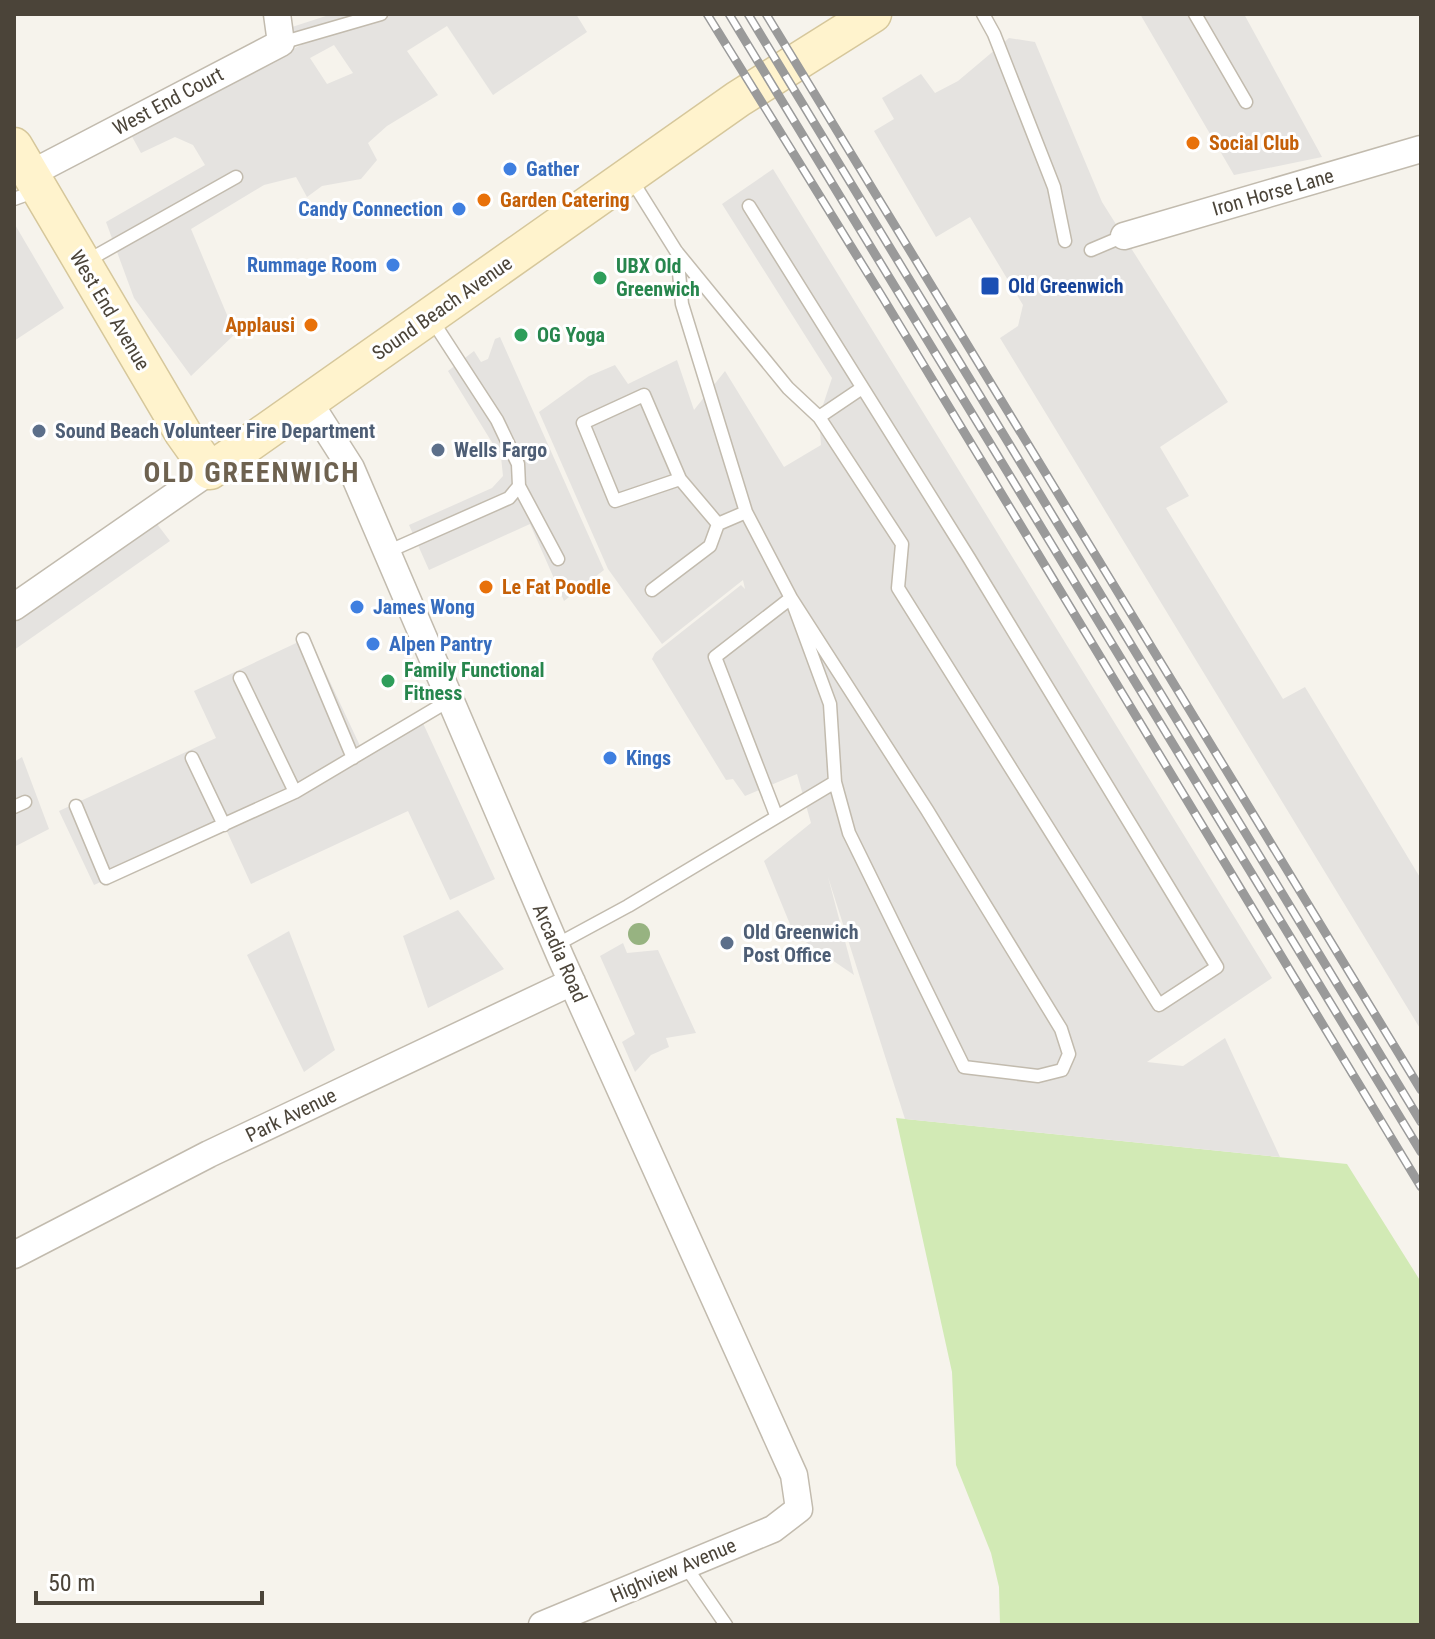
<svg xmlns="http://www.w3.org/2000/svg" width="1435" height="1639" font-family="'Roboto Condensed',sans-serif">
  <rect width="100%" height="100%" fill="#f6f3ec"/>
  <path fill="#d2eab5" d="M896 1118 1347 1164 1421 1282V1625H1000L999 1587 991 1553 956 1465 952 1372Z"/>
  <path fill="#e5e3e0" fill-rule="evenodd" d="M332 14H576L587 32 493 95 447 26 407 51 438 95 387 126 368 143 377 160 361 179 322 186 307 197 296 177 264 185 191 229 235 334 191 376 134 298 106 222 205 165 193 145 175 137 141 153 130 133 301 45 292 27ZM334 45 353 73 327 84 310 58Z
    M1140 14H1244L1322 157 1234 175Z
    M1009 38 1035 42 1102 202 1228 402 1160 447 1189 496 1166 508 1283 699 1305 687 1421 879V1030L1000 338 1018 326 1023 305 970 217 936 237 874 131 894 119 882 98 921 74 935 93 958 81Z
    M773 169 1272 978 1147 1062 1183 1066 1225 1038 1280 1157 905 1119 828 877 854 975 794 934 764 861 811 823 797 774 745 796 733 779 726 780 652 659 655 653 741 585 745 589 743 580 662 644 608 569 539 412 589 376 615 365 628 384 677 360 694 410 725 371 784 467 821 445 819 417 832 378 722 204Z
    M14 223 64 308 14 341Z
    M500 337 604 570 564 601 530 524 429 570 409 525 492 488 503 476 501 457 448 371 474 351 481 362 488 359 495 339Z
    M154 520 170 541 14 650V613Z
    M309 637 361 748 422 721 495 879 450 900 408 811 251 884 224 825 94 885 59 811 216 738 194 691Z
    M22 757 49 829 14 847V762Z
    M458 910 504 969 428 1008 403 936Z
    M289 931 335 1050 304 1072 247 955Z
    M623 943 627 953 658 950 696 1033 666 1038 669 1047 651 1055 635 1072 622 1042 635 1034 600 956Z"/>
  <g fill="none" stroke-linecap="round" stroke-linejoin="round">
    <defs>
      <path id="lane" d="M983 14 994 34 1054 187 1065 241
        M1195 14 1246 102
        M281 43 381 14
        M631 179 676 251 788 388 819 417 902 544 898 588 1159 1005 1217 967 969 558 749 206
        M14 199 36 191
        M1091 250 1124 236
        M677 252 682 304 746 512 791 598 830 704 835 782 849 833 964 1067 1038 1076 1062 1070 1069 1054 1061 1029 927 810 791 598 715 657 776 815
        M85 262 236 177
        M432 320 497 420 518 464 519 486 558 559
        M819 417 862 388
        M680 479 615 501 583 423 644 395 680 479 718 524
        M718 524 746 512
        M387 552 509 498 519 486
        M652 590 710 546 718 524
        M303 639 353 758
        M240 678 295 792
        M192 758 224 825
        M76 806 106 878 295 792 450 700
        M14 807 25 802
        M556 945 628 906 835 782
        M684 1564 726 1625"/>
      <path id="street" d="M30 174 281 43 277 14
        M1124 236 1421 149
        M309 402 351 468 561 958 794 1475 799 1509 773 1529 542 1625
        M14 607 210 471
        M14 1255 209 1154 572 982"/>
      <path id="secondary" d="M14 146 183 433 210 471 738 99 873 14"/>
    </defs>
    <use href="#lane" stroke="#c2bbae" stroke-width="15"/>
    <use href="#street" stroke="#c2bbae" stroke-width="29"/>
    <use href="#secondary" stroke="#d6c79b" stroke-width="39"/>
    <use href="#lane" stroke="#fff" stroke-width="12"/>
    <use href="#street" stroke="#fff" stroke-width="26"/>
    <use href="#secondary" stroke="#fff3cd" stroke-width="36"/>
    <defs>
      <path id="rail" d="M707 14 883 298 1421 1187
        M729 14 1421 1152
        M748 14 1421 1122
        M766 14 1421 1090"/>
    </defs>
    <use href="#rail" stroke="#9a9a9a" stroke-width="9"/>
    <use href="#rail" stroke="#fff" stroke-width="6" stroke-dasharray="18" stroke-linecap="butt"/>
  </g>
  <circle fill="#97b381" cx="639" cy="934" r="11"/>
  <g fill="#e8710a" stroke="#fff" stroke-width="3">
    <circle cx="1193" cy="143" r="8"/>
    <circle cx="484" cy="200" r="8"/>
    <circle cx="311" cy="325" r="8"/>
    <circle cx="486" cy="587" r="8"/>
  </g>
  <g fill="#3f7fe0" stroke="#fff" stroke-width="3">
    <circle cx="510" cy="169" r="8"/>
    <circle cx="459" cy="209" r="8"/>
    <circle cx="393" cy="265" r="8"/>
    <circle cx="357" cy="607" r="8"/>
    <circle cx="373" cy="644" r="8"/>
    <circle cx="610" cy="758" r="8"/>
  </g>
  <g fill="#2e9e5b" stroke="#fff" stroke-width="3">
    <circle cx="600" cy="278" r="8"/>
    <circle cx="521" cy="335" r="8"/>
    <circle cx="388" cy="681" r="8"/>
  </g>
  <rect fill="#1a4fb4" stroke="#fff" stroke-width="3" x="980" y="276" width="20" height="20" rx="4"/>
  <g fill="#5c6f8a" stroke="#fff" stroke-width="3">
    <circle cx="39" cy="431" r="8"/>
    <circle cx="438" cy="450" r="8"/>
    <circle cx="727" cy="943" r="8"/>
  </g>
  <g text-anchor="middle" stroke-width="6" stroke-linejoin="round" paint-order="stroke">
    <g font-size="20" fill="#4b4439" stroke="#fff">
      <text transform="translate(168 101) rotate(-28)" y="7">West End Court</text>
      <text transform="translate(1273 192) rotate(-16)" y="7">Iron Horse Lane</text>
      <text transform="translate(442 308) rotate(-35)" y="7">Sound Beach Avenue</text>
      <text transform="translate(110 310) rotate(59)" y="7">West End Avenue</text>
      <text transform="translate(560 953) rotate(66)" y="7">Arcadia Road</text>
      <text transform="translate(291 1115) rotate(-26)" y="7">Park Avenue</text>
      <text transform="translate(673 1570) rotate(-23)" y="7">Highview Avenue</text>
    </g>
    <g font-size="20" font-weight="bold" fill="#c56008" stroke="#fff" text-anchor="start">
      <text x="1209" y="150">Social Club</text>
      <text x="500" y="207">Garden Catering</text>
      <text x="295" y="332" text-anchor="end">Applausi</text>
      <text x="502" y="594">Le Fat Poodle</text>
    </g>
    <g font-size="20" font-weight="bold" fill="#366cbe" stroke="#fff" text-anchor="start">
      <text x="526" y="176">Gather</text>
      <text x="443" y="216" text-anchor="end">Candy Connection</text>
      <text x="377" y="272" text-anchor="end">Rummage Room</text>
      <text x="373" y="614">James Wong</text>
      <text x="389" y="651">Alpen Pantry</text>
      <text x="626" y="765">Kings</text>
    </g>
    <g font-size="20" font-weight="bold" fill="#27864d" stroke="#fff" text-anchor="start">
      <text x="616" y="273">UBX Old<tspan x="616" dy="23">Greenwich</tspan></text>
      <text x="537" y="342">OG Yoga</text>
      <text x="404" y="677">Family Functional<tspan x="404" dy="23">Fitness</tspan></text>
    </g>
    <g font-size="20" font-weight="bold" fill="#164399" stroke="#fff" text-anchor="start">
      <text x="1008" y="293">Old Greenwich</text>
    </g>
    <g font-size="20" font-weight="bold" fill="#4e5e75" stroke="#fff" text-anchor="start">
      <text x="55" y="438">Sound Beach Volunteer Fire Department</text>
      <text x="454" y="457">Wells Fargo</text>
      <text x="743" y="939">Old Greenwich<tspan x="743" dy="23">Post Office</tspan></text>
    </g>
    <g font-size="28" font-weight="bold" letter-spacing="2" fill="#6e6250" stroke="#fff">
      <text x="252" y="482">OLD GREENWICH</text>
    </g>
  </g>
  <rect width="1435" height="1639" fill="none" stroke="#4b4439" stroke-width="32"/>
  <path d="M36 1591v12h226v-12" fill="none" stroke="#4b4439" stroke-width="4"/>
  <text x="48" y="1591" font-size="24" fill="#4b4439" stroke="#ffffff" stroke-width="6" paint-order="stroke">50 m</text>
</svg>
